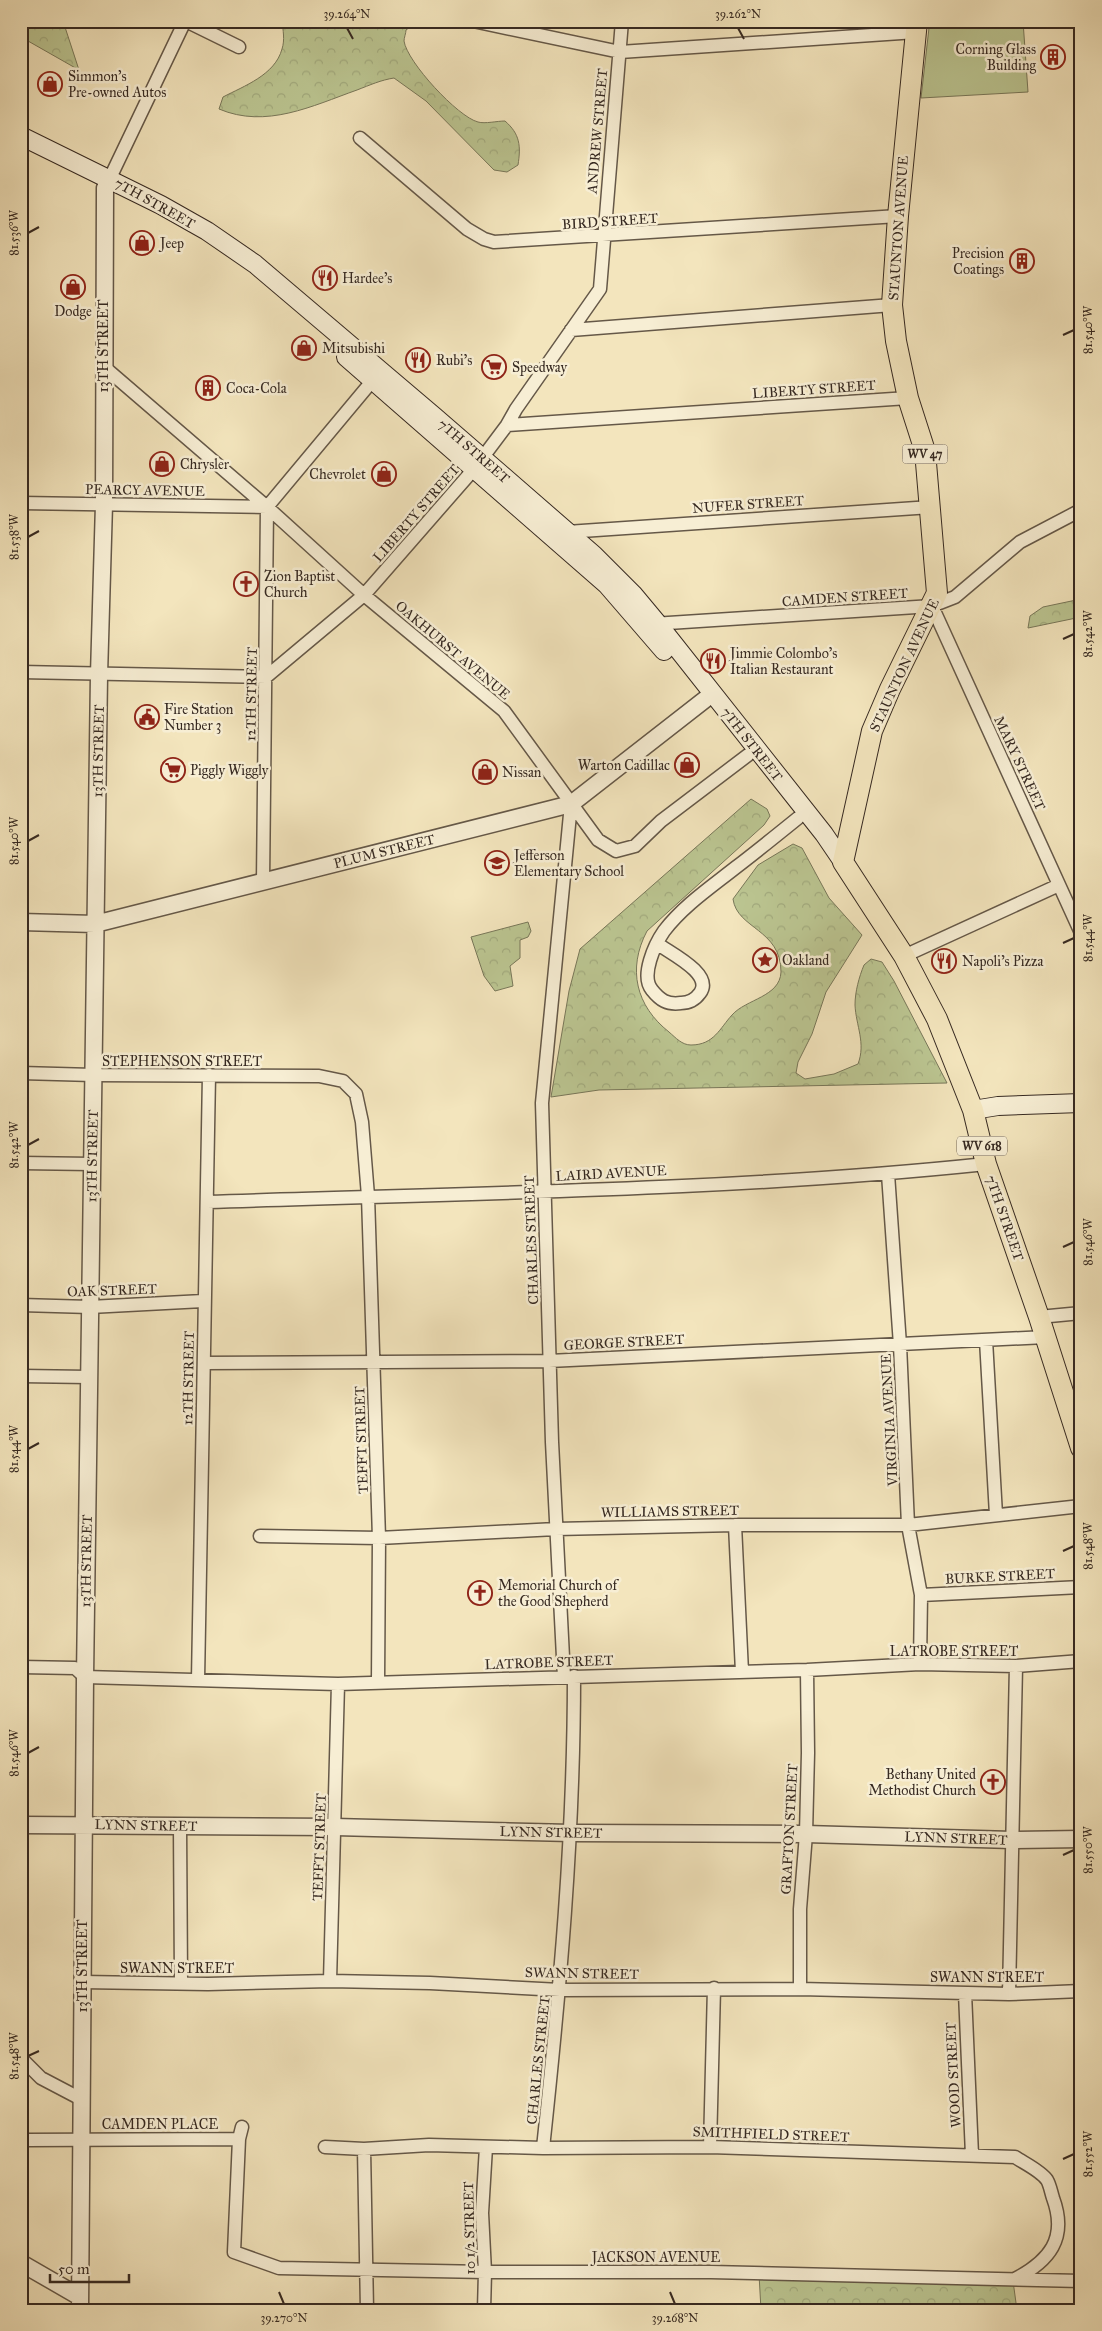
<svg xmlns="http://www.w3.org/2000/svg" width="1102" height="2331" font-family="'IM FELL Great Primer',serif">
  <defs>
    <pattern id="forest-crowns" width="20" height="18" patternUnits="userSpaceOnUse" patternTransform="scale(1.25)"><rect width="20" height="18" fill="#bbc591"/><path d="M2 6a3 3 0 1 1 6 0M12 15a3 3 0 1 1 6 0" fill="none" stroke="#a1a97d"/></pattern>
  </defs>
  <rect width="100%" height="100%" fill="#f3e5bd"/>
  <filter id="stains"><feTurbulence type="fractalNoise" baseFrequency=".004" numOctaves="4"/><feColorMatrix values="0 0 0 0 .2 0 0 0 0 .09 0 0 0 0 .02 0 0 0 .5 -.17"/></filter>
  <radialGradient id="worn" r=".72"><stop offset=".6" stop-color="#630" stop-opacity="0"/><stop offset="1" stop-color="#630" stop-opacity=".3"/></radialGradient>
  <path fill="#bbc591" stroke="#787759" d="M1009 21H1023L1028 92 921 98 929 28Z"/>
  <path fill="url(#forest-crowns)" stroke="#787759" d="M21 21H63L79 70 21 37Z
    M282 21H418L406 30C406 33 404 38 404 41 407 62 458 117 478 122 485 124 497 121 505 121 520 134 521 146 518 165L507 172 494 170 426 101 394 78C381 80 370 85 357 90 312 106 266 129 219 109L223 97C244 86 275 75 282 49 285 40 283 30 282 21Z
    M1081 599V617L1028 628 1030 616 1043 607Z
    M751 799 767 809 770 816 764 825 647 931C627 969 636 1006 669 1032 676 1038 682 1045 691 1045 714 1045 720 1028 732 1015 746 999 780 997 781 972 781 929 737 929 733 899L758 865 793 844 802 848 829 898 862 935 826 992 812 1034 798 1062 796 1073 805 1079 834 1074 858 1064C866 1043 856 1026 855 1005 855 992 859 977 864 965L871 959 882 962 894 981 947 1083 599 1090 551 1097 569 991 580 949Z
    M528 922 531 931 528 937 520 940V958L510 966 513 986 495 991 484 976 471 937Z
    M759 2274 1013 2281 1017 2310H761Z"/>
  <g fill="none" stroke-linecap="round" stroke-linejoin="round">
    <defs>
      <path id="minor" d="M186 21 239 47
        M473 21 620 52 916 32
        M360 138 467 229 484 239 494 242 898 216
        M110 178 185 21
        M571 330 892 305
        M103 366 267 507 364 595 504 711 598 840 616 851 635 846 661 821 748 755
        M507 425 908 398
        M21 503 267 507
        M267 507 373 380
        M567 532 931 507
        M932 606 1081 933
        M653 624 932 606 955 597 1020 542 1081 510
        M21 672 266 677 364 595 474 469 507 425 516 409 600 289 622 21
        M263 882 267 507
        M658 944C670 953 714 974 700 993 695 1000 689 1003 681 1003 667 1005 660 1000 652 990 640 976 655 944 664 931 683 906 711 887 735 868 756 852 777 835 798 818
        M904 956 1059 885
        M21 1073 93 1075 319 1076 343 1081 356 1094 362 1122 368 1196 379 1538 378 1682
        M21 1163 92 1164
        M888 1174 900 1345 908 1525 921 1595 920 1664
        M207 1202C467 1193 728 1191 986 1164
        M21 1305 90 1307 203 1301
        M1039 1317 1081 1313
        M986 1340 996 1515
        M204 1363 549 1361 1046 1337
        M21 1376 89 1377
        M735 1525 742 1672
        M260 1536 379 1538 556 1529 735 1525H908L1081 1506
        M921 1595 1081 1587
        M21 1667 75 1668 85 1677 338 1684 807 1670 920 1664 1016 1666 1081 1661
        M564 1677 552 1442 542 1103 571 804
        M198 1680 209 1075
        M180 1826 181 1983
        M330 1981 338 1684
        M82 1982 208 1984 330 1981 430 1983 560 1990 800 1989 1009 1994 1081 1991
        M800 1989V1909L806 1834 808 1753 807 1670
        M965 1993 972 2155
        M1009 1994 1016 1666
        M21 2058 41 2078 81 2099
        M242 2127 239 2139 234 2252 279 2268 485 2272H711L1081 2281
        M21 2136 27 2140 239 2139
        M325 2147 364 2149 429 2145 543 2148 710 2147 1015 2157C1024 2163 1041 2171 1047 2180 1050 2185 1051 2192 1053 2198 1068 2239 1049 2261 1015 2279
        M710 2147 714 1988
        M543 2148C560 1990 574 1836 574 1676
        M364 2149 367 2310
        M484 2310 485 2272 482 2213 486 2147"/>
      <path id="tertiary" d="M21 922 95 924 571 804 712 694
        M21 1825 335 1827 571 1833 806 1834 1012 1840 1081 1839
        M21 2263 80 2297
        M80 2310 85 1677 99 675 104 504 105 188 110 178"/>
      <path id="secondary" d="M21 136 161 205 207 231 255 264 434 416 594 555 633 594 658 624 824 834 843 862
        M346 357 607 585 664 651
        M973 1110 998 1106 1081 1103"/>
      <path id="primary" d="M917 21 898 216 892 305 896 341 908 398 925 451 937 593 890 689 872 731 843 862 904 956 937 1019 973 1110 986 1164 1039 1317 1081 1448"/>
    </defs>
    <use href="#minor" stroke="#655848" stroke-width="15"/>
    <use href="#tertiary" stroke="#655848" stroke-width="19"/>
    <use href="#secondary" stroke="#362921" stroke-width="20"/>
    <use href="#primary" stroke="#362921" stroke-width="22"/>
    <use href="#minor" stroke="#f7eed4" stroke-width="12"/>
    <use href="#tertiary" stroke="#f7eed4" stroke-width="16"/>
    <use href="#secondary" stroke="#f7eed4" stroke-width="18"/>
    <use href="#primary" stroke="#f3e5bd" stroke-width="20"/>
  </g>
  <path fill="none" stroke="#362921" stroke-width="2" d="M347 28 353 39M738 28 744 39M28 233 39 227M1063 335 1074 330M28 537 39 531M1063 639 1074 634M28 841 39 835M1063 943 1074 938M28 1145 39 1139M1063 1247 1074 1242M28 1449 39 1443M1063 1551 1074 1546M28 1753 39 1747M1063 1855 1074 1850M28 2056 39 2051M1063 2159 1074 2154M279 2292 284 2304M670 2292 675 2304"/>
  <defs>
    <symbol id="building-ring" viewBox="-11 -11 22 22"><circle r="9.5" fill="#f7eed4" stroke="#8f2418" stroke-width="1.5"/><path d="M-4-6H4V6H1V3H-1V6H-4ZM-2.5-4.3h1.7v1.8h-1.7ZM.8-4.3h1.7v1.8H.8ZM-2.5-1h1.7V.8h-1.7ZM.8-1h1.7V.8H.8Z" fill="#8f2418"/></symbol>
    <symbol id="shop-ring" viewBox="-11 -11 22 22"><circle r="9.5" fill="#f7eed4" stroke="#8f2418" stroke-width="1.5"/><path d="M-5-2.5h2.3a2.7 3.5 0 0 1 5.4 0H5L5.5 6h-11ZM-1.5-2.5h3a1.5 2.3 0 0 0-3 0Z" fill="#8f2418"/></symbol>
    <symbol id="restaurant-ring" viewBox="-11 -11 22 22"><circle r="9.5" fill="#f7eed4" stroke="#8f2418" stroke-width="1.5"/><path d="M-5-6h1v4h1v-4h1v4h1v-4h1v5L-1.5 .5V6h-2V.5L-5-1ZM5-6V6H3V1.5H1.5Q1.5-4 5-6Z" fill="#8f2418"/></symbol>
    <symbol id="supermarket-ring" viewBox="-11 -11 22 22"><circle r="9.5" fill="#f7eed4" stroke="#8f2418" stroke-width="1.5"/><path d="M-6-5.5h2.5l.6 2H6L4.5 2H-2.5L-4.4-4H-6ZM-1.5 3.2a1.3 1.3 0 1 0 .1 0ZM3 3.2a1.3 1.3 0 1 0 .1 0Z" fill="#8f2418"/></symbol>
    <symbol id="church-ring" viewBox="-11 -11 22 22"><circle r="9.5" fill="#f7eed4" stroke="#8f2418" stroke-width="1.5"/><path d="M-1.2-6h2.4v3.5h3.3v2.4h-3.3V6h-2.4V-.1h-3.3v-2.4h3.3Z" fill="#8f2418"/></symbol>
    <symbol id="civic-ring" viewBox="-11 -11 22 22"><circle r="9.5" fill="#f7eed4" stroke="#8f2418" stroke-width="1.5"/><path d="M-.6-6.5H3V-4.5H.6V-3L4-1V1h2V6H-6V1h2V-1L-.6-3ZM-1.2 2.5V6h2.4V2.5Z" fill="#8f2418"/></symbol>
    <symbol id="school-ring" viewBox="-11 -11 22 22"><circle r="9.5" fill="#f7eed4" stroke="#8f2418" stroke-width="1.5"/><path d="M0-5L7-2L0 1L-7-2ZM-4 1L0 2.5L4 1V4Q0 6-4 4Z" fill="#8f2418"/></symbol>
    <symbol id="sight-ring" viewBox="-11 -11 22 22"><circle r="9.5" fill="#f7eed4" stroke="#8f2418" stroke-width="1.5"/><path d="M0-6L1.8-2.2L6-1.7L2.9 1.2L3.7 5.4L0 3.3L-3.7 5.4L-2.9 1.2L-6-1.7L-1.8-2.2Z" fill="#8f2418"/></symbol>
  </defs>
  <g fill-rule="evenodd">
    <use href="#building-ring" x="1039" y="43" width="28" height="28"/>
    <use href="#shop-ring" x="36" y="70" width="28" height="28"/>
    <use href="#shop-ring" x="128" y="229" width="28" height="28"/>
    <use href="#building-ring" x="1008" y="247" width="28" height="28"/>
    <use href="#restaurant-ring" x="311" y="264" width="28" height="28"/>
    <use href="#shop-ring" x="59" y="273" width="28" height="28"/>
    <use href="#shop-ring" x="290" y="334" width="28" height="28"/>
    <use href="#restaurant-ring" x="404" y="346" width="28" height="28"/>
    <use href="#supermarket-ring" x="480" y="353" width="28" height="28"/>
    <use href="#building-ring" x="194" y="374" width="28" height="28"/>
    <use href="#shop-ring" x="148" y="450" width="28" height="28"/>
    <use href="#shop-ring" x="370" y="460" width="28" height="28"/>
    <use href="#church-ring" x="232" y="570" width="28" height="28"/>
    <use href="#restaurant-ring" x="699" y="647" width="28" height="28"/>
    <use href="#civic-ring" x="133" y="703" width="28" height="28"/>
    <use href="#shop-ring" x="673" y="751" width="28" height="28"/>
    <use href="#supermarket-ring" x="159" y="756" width="28" height="28"/>
    <use href="#shop-ring" x="471" y="758" width="28" height="28"/>
    <use href="#school-ring" x="483" y="849" width="28" height="28"/>
    <use href="#sight-ring" x="751" y="946" width="28" height="28"/>
    <use href="#restaurant-ring" x="930" y="947" width="28" height="28"/>
    <use href="#church-ring" x="466" y="1579" width="28" height="28"/>
    <use href="#church-ring" x="979" y="1768" width="28" height="28"/>
  </g>
  <g text-anchor="middle" stroke-width="5" stroke-linejoin="round" paint-order="stroke">
    <g fill="#f7eed4" stroke="#706457" stroke-width="1">
      <rect x="902.5" y="444.5" width="45" height="19" rx="4"/>
      <rect x="957" y="1136.5" width="50" height="19" rx="4"/>
    </g>
    <g font-size="12" font-weight="bold" fill="#362921">
      <text x="925" y="458">WV 47</text>
      <text x="982" y="1150">WV 618</text>
    </g>
    <g font-size="14" fill="#362921" stroke="#f7eed4" text-anchor="start">
      <text x="1036" y="54" text-anchor="end">Corning Glass<tspan x="1036" dy="16">Building</tspan></text>
      <text x="68" y="81">Simmon's<tspan x="68" dy="16">Pre-owned Autos</tspan></text>
      <text x="160" y="248">Jeep</text>
      <text x="1004" y="258" text-anchor="end">Precision<tspan x="1004" dy="16">Coatings</tspan></text>
      <text x="342" y="283">Hardee's</text>
      <text x="73" y="316" text-anchor="middle">Dodge</text>
      <text x="322" y="353">Mitsubishi</text>
      <text x="436" y="365">Rubi's</text>
      <text x="512" y="372">Speedway</text>
      <text x="226" y="393">Coca-Cola</text>
      <text x="180" y="469">Chrysler</text>
      <text x="366" y="479" text-anchor="end">Chevrolet</text>
      <text x="264" y="581">Zion Baptist<tspan x="264" dy="16">Church</tspan></text>
      <text x="730" y="658">Jimmie Colombo's<tspan x="730" dy="16">Italian Restaurant</tspan></text>
      <text x="164" y="714">Fire Station<tspan x="164" dy="16">Number 3</tspan></text>
      <text x="670" y="770" text-anchor="end">Warton Cadillac</text>
      <text x="190" y="775">Piggly Wiggly</text>
      <text x="502" y="777">Nissan</text>
      <text x="514" y="860">Jefferson<tspan x="514" dy="16">Elementary School</tspan></text>
      <text x="782" y="965">Oakland</text>
      <text x="962" y="966">Napoli's Pizza</text>
      <text x="498" y="1590">Memorial Church of<tspan x="498" dy="16">the Good Shepherd</tspan></text>
      <text x="976" y="1779" text-anchor="end">Bethany United<tspan x="976" dy="16">Methodist Church</tspan></text>
    </g>
    <g font-size="14" fill="#362921" stroke="#f7eed4">
      <text transform="translate(597 131) rotate(-85)" y="5">ANDREW STREET</text>
      <text transform="translate(155 203) rotate(29)" y="5">7TH STREET</text>
      <text transform="translate(610 221) rotate(-4)" y="5">BIRD STREET</text>
      <text transform="translate(898 228) rotate(-86)" y="5">STAUNTON AVENUE</text>
      <text transform="translate(103 346) rotate(-90)" y="5">13TH STREET</text>
      <text transform="translate(814 389) rotate(-4)" y="5">LIBERTY STREET</text>
      <text transform="translate(474 451) rotate(41)" y="5">7TH STREET</text>
      <text transform="translate(145 490) rotate(1)" y="5">PEARCY AVENUE</text>
      <text transform="translate(748 504) rotate(-4)" y="5">NUFER STREET</text>
      <text transform="translate(416 513) rotate(-49)" y="5">LIBERTY STREET</text>
      <text transform="translate(845 597) rotate(-4)" y="5">CAMDEN STREET</text>
      <text transform="translate(453 650) rotate(40)" y="5">OAKHURST AVENUE</text>
      <text transform="translate(904 665) rotate(-65)" y="5">STAUNTON AVENUE</text>
      <text transform="translate(251 694) rotate(-89)" y="5">12TH STREET</text>
      <text transform="translate(752 744) rotate(52)" y="5">7TH STREET</text>
      <text transform="translate(98 751) rotate(-89)" y="5">13TH STREET</text>
      <text transform="translate(1020 763) rotate(65)" y="5">MARY STREET</text>
      <text transform="translate(384 851) rotate(-14)" y="5">PLUM STREET</text>
      <text x="182" y="1066">STEPHENSON STREET</text>
      <text transform="translate(92 1156) rotate(-89)" y="5">13TH STREET</text>
      <text transform="translate(611 1173) rotate(-3)" y="5">LAIRD AVENUE</text>
      <text transform="translate(1005 1218) rotate(71)" y="5">7TH STREET</text>
      <text transform="translate(531 1240) rotate(-92)" y="5">CHARLES STREET</text>
      <text transform="translate(112 1290) rotate(-2)" y="5">OAK STREET</text>
      <text transform="translate(624 1342) rotate(-3)" y="5">GEORGE STREET</text>
      <text transform="translate(188 1378) rotate(-89)" y="5">12TH STREET</text>
      <text transform="translate(889 1420) rotate(-93)" y="5">VIRGINIA AVENUE</text>
      <text transform="translate(361 1440) rotate(-92)" y="5">TEFFT STREET</text>
      <text transform="translate(670 1511) rotate(-1)" y="5">WILLIAMS STREET</text>
      <text transform="translate(86 1561) rotate(-89)" y="5">13TH STREET</text>
      <text transform="translate(1000 1576) rotate(-3)" y="5">BURKE STREET</text>
      <text x="954" y="1656">LATROBE STREET</text>
      <text transform="translate(549 1662) rotate(-2)" y="5">LATROBE STREET</text>
      <text transform="translate(146 1825) rotate(1)" y="5">LYNN STREET</text>
      <text transform="translate(789 1829) rotate(-87)" y="5">GRAFTON STREET</text>
      <text transform="translate(551 1832) rotate(1)" y="5">LYNN STREET</text>
      <text transform="translate(956 1838) rotate(2)" y="5">LYNN STREET</text>
      <text transform="translate(319 1847) rotate(-88)" y="5">TEFFT STREET</text>
      <text transform="translate(82 1966) rotate(-90)" y="5">13TH STREET</text>
      <text x="177" y="1973">SWANN STREET</text>
      <text transform="translate(582 1973) rotate(1)" y="5">SWANN STREET</text>
      <text x="987" y="1982">SWANN STREET</text>
      <text transform="translate(538 2060) rotate(-84)" y="5">CHARLES STREET</text>
      <text transform="translate(953 2075) rotate(-93)" y="5">WOOD STREET</text>
      <text x="160" y="2129">CAMDEN PLACE</text>
      <text transform="translate(771 2134) rotate(2)" y="5">SMITHFIELD STREET</text>
      <text transform="translate(469 2228) rotate(-91)" y="5">10 1/2 STREET</text>
      <text x="656" y="2262">JACKSON AVENUE</text>
    </g>
  </g>
  <rect width="1102" height="2331" fill="none" stroke="#f3e5bd" stroke-width="55"/>
  <path d="M50 2274v8h79v-8" fill="none" stroke="#362921" stroke-width="2.5"/>
  <text x="58" y="2274" font-size="15" fill="#362921" stroke="#f7eed4" stroke-width="4" paint-order="stroke">50 m</text>
  <rect x="28" y="28" width="1046" height="2276" fill="none" stroke="#362921" stroke-width="2"/>
  <g font-size="12" text-anchor="middle" fill="#362921">
    <text x="347" y="18">39.264°N</text>
    <text x="738" y="18">39.262°N</text>
    <text transform="translate(14 233) rotate(-90)" y="4">81.536°W</text>
    <text transform="translate(1088 330) rotate(-90)" y="4">81.540°W</text>
    <text transform="translate(14 537) rotate(-90)" y="4">81.538°W</text>
    <text transform="translate(1088 634) rotate(-90)" y="4">81.542°W</text>
    <text transform="translate(14 841) rotate(-90)" y="4">81.540°W</text>
    <text transform="translate(1088 938) rotate(-90)" y="4">81.544°W</text>
    <text transform="translate(14 1145) rotate(-90)" y="4">81.542°W</text>
    <text transform="translate(1088 1242) rotate(-90)" y="4">81.546°W</text>
    <text transform="translate(14 1449) rotate(-90)" y="4">81.544°W</text>
    <text transform="translate(1088 1546) rotate(-90)" y="4">81.548°W</text>
    <text transform="translate(14 1753) rotate(-90)" y="4">81.546°W</text>
    <text transform="translate(1088 1850) rotate(-90)" y="4">81.550°W</text>
    <text transform="translate(14 2056) rotate(-90)" y="4">81.548°W</text>
    <text transform="translate(1088 2154) rotate(-90)" y="4">81.552°W</text>
    <text x="284" y="2322">39.270°N</text>
    <text x="675" y="2322">39.268°N</text>
  </g>
  <rect width="100%" height="100%" filter="url(#stains)"/>
  <rect width="100%" height="100%" fill="url(#worn)"/>
</svg>
